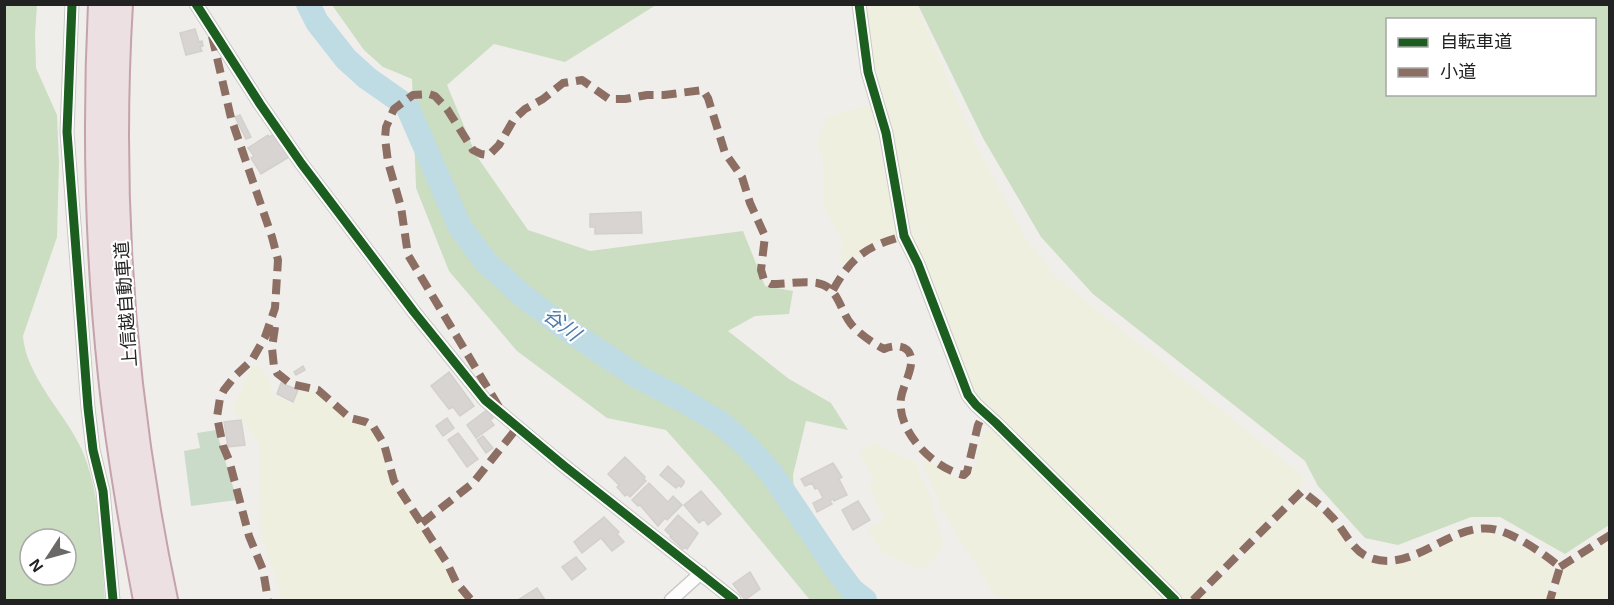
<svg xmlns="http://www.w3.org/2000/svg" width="1614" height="605" font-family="Arial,'Noto Sans JP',sans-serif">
  <rect width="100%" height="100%" fill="#f0eeeb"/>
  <path fill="#efefdf" d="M866 5H916L977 147 1026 239 1055 276 1303 476 1304 483 1232 558 1188 600H1183L1021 436 982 403 973 390 934 285 911 235 889 118 874 69Z
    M871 104 896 229 893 235 862 249 846 263 840 260 841 238 824 208 823 158 816 145 827 117Z
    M252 366 260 367 270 382 272 395 293 404 300 389 317 392 348 420 371 427 381 446 391 481 444 563 451 579 467 600H280L279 589 261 534 259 443 233 408Z
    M990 428 997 432 1165 600H1004L995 596 941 509 922 461 928 460 953 477 962 480 967 479 972 473 983 432Z
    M874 443 916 463 929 494 943 543 938 554 925 567H915L883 553 868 532 870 527 885 519 868 486 875 482 859 452Z
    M1301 499 1309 500 1328 517 1357 554 1371 562 1388 565 1406 563 1458 539 1481 532 1497 534 1547 561 1551 567 1554 574 1546 600H1197L1237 563 1291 506Z
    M1609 540V600H1554L1564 570Z"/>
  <path fill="#cbdec1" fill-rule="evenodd" d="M4 5H37L35 34 36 68 57 115 59 163 57 237 23 336C26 377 66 414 82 450 102 497 101 551 105 600H5ZM30 539H66V575H30Z
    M332 5H656L565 62 494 44 447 85 476 155 528 230 590 251 743 231 765 286 793 291 789 314 755 316 728 331 789 379 831 403 848 430 806 421 793 475 796 525 831 578 854 600H810L720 491 666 430 607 418 517 351 449 271 416 188 412 79 383 67 364 50Z
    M918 5H1609V525L1565 554 1500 517H1471L1398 545 1365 538 1318 486 1305 461 1093 294 1041 237 983 138ZM1388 20H1594V94H1388Z"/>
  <path fill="#cadbca" d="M216 430 237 500 191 506 184 451 200 448 197 433Z"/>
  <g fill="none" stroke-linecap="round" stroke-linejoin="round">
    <path stroke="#bfdbe3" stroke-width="24" d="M308 4 317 22 346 59 367 78 407 106 460 227 486 262 522 295 565 328 638 377 679 398 721 423 747 446 772 474 834 566 852 590 865 600"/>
  </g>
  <path fill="#d7d4d2" stroke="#d3d0cc" stroke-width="1.5" d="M195 29 199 42 202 41 203 46 200 47 202 51 186 55 180 33Z
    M240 115 251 137 246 139 235 117Z
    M274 134 289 157 261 174 251 158 254 156 248 148 268 135 269 137Z
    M641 212 642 233 595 234V227H590V214Z
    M303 366 305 370 296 375 294 372Z
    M449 372 474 406 460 416 453 407 449 409 431 386Z
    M281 383 298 390 293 402 277 394Z
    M488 409 493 418 490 420 494 425 476 438 467 425Z
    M447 418 454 428 443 436 436 426Z
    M241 420 245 445 228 447 224 422Z
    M458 433 478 459 467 467 448 440Z
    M483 436 493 448 486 453 477 440Z
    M625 457 645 477 644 479 646 481 630 497 627 494 625 496 617 487 619 485 608 474Z
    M833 463 842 477 839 479 847 495 834 501 833 499 830 501 832 504 817 512 813 503 823 498 818 488 815 489 812 483 805 486 801 479Z
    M668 466 684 481V483L681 487 679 485 676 488 660 475Z
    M649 483 668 502 673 496 682 505 667 520 665 518 658 526 640 505 638 506 632 500Z
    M701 491 721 514 708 525 704 519 699 523 684 505Z
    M858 501 870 520 853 530 842 510Z
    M678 515 698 533 687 549 685 547 683 549 670 537 671 536 665 530Z
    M604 517 619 532 617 534 624 542 612 551 601 538 582 553 574 542Z
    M576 557 586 569 572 580 562 567Z
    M750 572 760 589 745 600 733 584Z
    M537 588 545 600H518Z"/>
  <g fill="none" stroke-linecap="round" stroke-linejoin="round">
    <defs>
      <path id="minor" d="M72 4 67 132 88 408 93 450 103 491 113 600
        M196 4 260 104 301 163 414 312 485 400 563 465 734 600
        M859 4 868 72 886 133 904 236 918 264 968 395 976 405 996 423 1175 600
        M671 600 701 573"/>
      <path id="motorway" d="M100 4C94 127 97 255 110 376 118 452 131 526 145 600
        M121 4C109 203 125 406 166 600"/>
    </defs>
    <use href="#minor" stroke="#c9c8c7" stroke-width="15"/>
    <use href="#motorway" stroke="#c5a2ac" stroke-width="26"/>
    <use href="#minor" stroke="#fdfcfc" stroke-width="12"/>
    <use href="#motorway" stroke="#ece0e2" stroke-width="22"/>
    <path stroke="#8d6e63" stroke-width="8" stroke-dasharray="15 8" stroke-linecap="butt" d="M212 36 231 118 272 237 278 260 275 308 265 337 252 360 235 376 224 390 220 398 217 417 223 446 229 460 249 536 263 570 268 600
      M833 290C852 256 867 246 904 236
      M275 327 272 348 274 367 277 373 291 384 318 390 350 418 366 422 373 426 384 444 394 481 447 563 456 582 471 600
      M499 407 408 255 401 207 388 162 385 138 386 127 394 109 413 95 429 94 435 96 447 109 473 150 481 154 489 155 499 145 514 119 525 109 543 99 563 83 582 80 609 99H625L647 95H664L703 90 708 98 725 153 742 177 750 203 765 236 761 270 764 280 771 284C785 284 802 281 817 283 839 287 839 309 851 324 859 334 873 343 884 349 893 345 908 344 911 357 913 370 903 385 901 398 896 431 934 469 964 475L967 472 978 425 984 413
      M422 523 473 483 517 428
      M1560 567 1610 535
      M1193 600 1302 491C1312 499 1322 506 1330 515 1343 527 1350 548 1366 556 1412 578 1452 518 1497 530 1517 535 1544 554 1560 567L1550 600"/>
    <defs>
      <path id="cycleway" d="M72 4 67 132 88 408 93 450 103 491 113 600
        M196 4 260 104 301 163 414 312 485 400 563 465 734 600
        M859 4 868 72 886 133 904 236 918 264 968 395 976 405 996 423 1175 600"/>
    </defs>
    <use href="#cycleway" stroke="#fff" stroke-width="13"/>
    <use href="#cycleway" stroke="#1b5e20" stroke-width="9"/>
  </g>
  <g text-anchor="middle" stroke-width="4.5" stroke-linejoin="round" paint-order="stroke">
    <g font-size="18" fill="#222" stroke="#fff">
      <text transform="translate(126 304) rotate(-94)" y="6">上信越自動車道</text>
    </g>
    <g font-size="20" font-style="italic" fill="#4a7aab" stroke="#fff">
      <text transform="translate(562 324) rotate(38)" y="7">谷川</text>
    </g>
  </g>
  <rect width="1614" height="605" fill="none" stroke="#222222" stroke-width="12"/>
  <rect x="1386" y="18" width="210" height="78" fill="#ffffff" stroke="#a7a7a7" stroke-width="1.5"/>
  <rect x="1398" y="38" width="30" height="9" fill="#1b5e20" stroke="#a7a7a7" stroke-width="1.5"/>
  <text x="1440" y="48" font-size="18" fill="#222222">自転車道</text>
  <rect x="1398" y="68" width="30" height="9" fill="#8d6e63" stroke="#a7a7a7" stroke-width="1.5"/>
  <text x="1440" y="78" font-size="18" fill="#222222">小道</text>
  <g transform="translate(48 557) rotate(234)"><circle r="28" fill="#ffffff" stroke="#a7a7a7" stroke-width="1.5"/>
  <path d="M0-4.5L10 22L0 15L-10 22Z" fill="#6a6968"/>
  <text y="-9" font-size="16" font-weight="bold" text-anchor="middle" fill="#222222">N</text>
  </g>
</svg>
